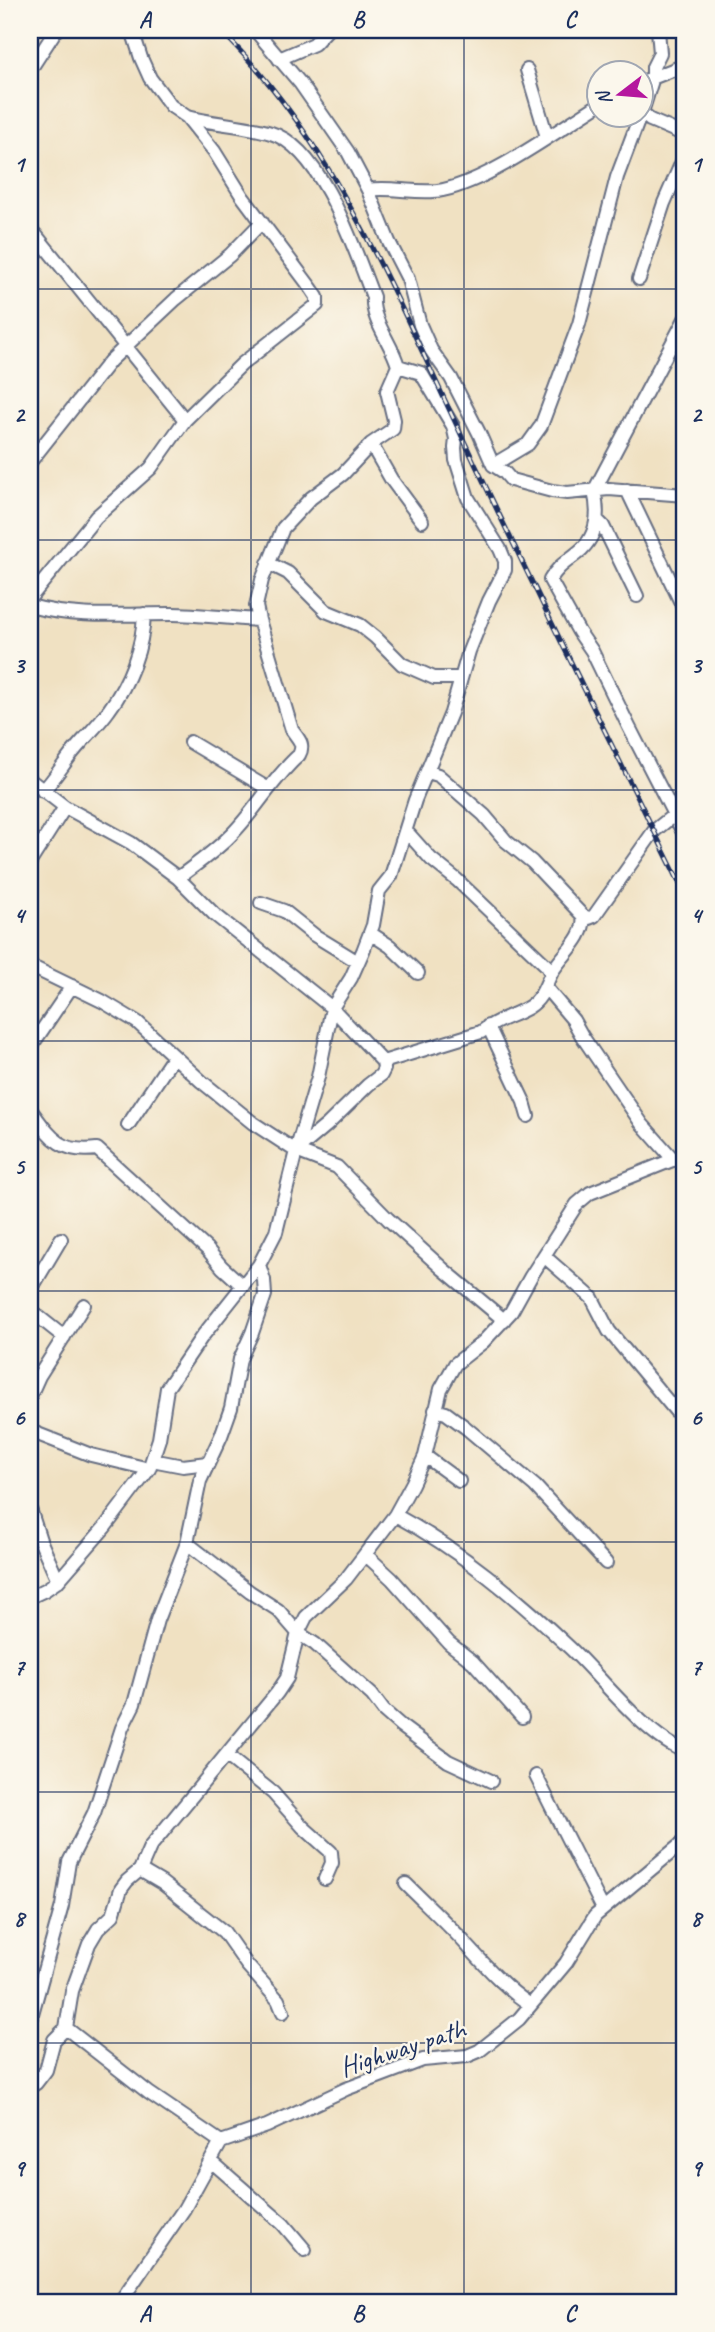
<svg xmlns="http://www.w3.org/2000/svg" width="715" height="2332" font-family="Caveat,sans-serif">
  <rect width="100%" height="100%" fill="#fbf7ec"/>
  <filter id="ink" filterUnits="userSpaceOnUse"><feTurbulence type="fractalNoise" baseFrequency=".0143" numOctaves="2"/><feDisplacementMap in="SourceGraphic" scale="14" xChannelSelector="R" yChannelSelector="G"/><feConvolveMatrix kernelMatrix="1 2 1 2 8 2 1 2 1" color-interpolation-filters="sRGB"/></filter>
  <filter id="wash" filterUnits="userSpaceOnUse"><feTurbulence type="fractalNoise" baseFrequency=".00686" numOctaves="4" result="noise"/><feDisplacementMap in="SourceGraphic" scale="28" xChannelSelector="R" yChannelSelector="G"/><feGaussianBlur stdDeviation="1.57" result="paint"/><feColorMatrix in="noise" values="0 0 0 0 0 0 0 0 0 0 0 0 0 0 0 0 0 1.4 0 .05"/><feComposite in="paint" operator="in"/></filter>
  <g filter="url(#wash)">
    <rect width="100%" height="100%" fill="#f0e1c2"/>
  </g>
  <g filter="url(#ink)">
    <g fill="none" stroke-linecap="round" stroke-linejoin="round">
      <defs>
        <path id="minor" d="M255 30 300 83 348 152 368 190 389 242 408 279 420 325 431 350 451 378 479 433 493 465 504 472 511 480 552 491 567 493 609 489 685 495
          M279 59 314 44 327 30
          M30 70 56 30
          M527 70 547 137
          M642 82 685 65
          M642 112 653 77V67L660 53 658 30
          M642 114 650 120 685 135
          M368 190C393 186 419 195 443 190 492 179 556 131 600 104
          M35 234 185 420
          M639 279 664 203 685 155
          M685 319 594 491C599 511 598 533 582 549 570 560 558 565 550 580L579 632 592 651 629 727 685 836
          M371 444 391 479 422 521
          M30 462 110 361 176 299 230 255 262 222
          M493 465 528 444 541 426 579 324 617 177 640 116
          M627 490 685 611
          M597 520 603 526 637 596
          M268 563 288 573 326 611 360 625 375 637 402 664 434 678H460
          M30 598 96 517 151 468 185 420 242 364 317 305V297L311 288 242 196 214 151 187 117 171 106 150 78 141 58 132 30
          M30 606C77 619 124 614 172 614 201 614 230 619 259 620
          M190 742 267 788
          M30 780 65 807 131 843 178 878 214 914 332 1008 383 1062 384 1069 381 1075 368 1085 327 1125 296 1151
          M43 791C53 780 61 768 70 756 82 740 97 727 109 710 129 683 143 648 144 614
          M406 831 431 859 457 880 547 966 551 974
          M30 862 65 807
          M178 878C195 865 214 852 229 837 255 812 272 779 299 755 305 744 298 739 292 730L259 620 256 606 262 580 283 528 311 498 343 474 371 444 393 429 394 420 387 391 398 366
          M261 903 284 911 314 935 358 962
          M583 916 589 918 594 916 654 831 685 806
          M370 933 390 946 418 973
          M30 966 102 1001 137 1022 201 1081 253 1123 296 1151 337 1167 388 1219 443 1269 504 1320
          M546 988 573 1020 582 1036 642 1124 674 1160
          M488 1026 524 1102 528 1116
          M30 1048 72 986
          M383 1062 481 1032C497 1019 512 1017 529 1007 543 998 545 985 552 972 562 955 587 936 583 916L532 862 506 841 484 815 438 775 428 772
          M30 1109C50 1136 59 1154 97 1149L207 1249 222 1267 243 1286
          M128 1125 174 1056
          M544 1256 592 1298 609 1331 685 1422
          M30 1291 61 1239
          M30 1310 64 1337
          M30 1396 39 1376 84 1305
          M435 1410 446 1413 465 1427 535 1486 606 1563
          M30 1431 91 1455 149 1469
          M425 1456 459 1481
          M152 1460 183 1466 207 1463
          M30 1509 40 1540 58 1581
          M395 1515C460 1550 516 1597 570 1648 600 1676 647 1738 685 1751
          M187 1543 250 1592 278 1610 298 1633 315 1644 372 1695 384 1711 401 1726 448 1761 491 1781
          M365 1554 392 1579 449 1643 473 1662 522 1717
          M30 1597 45 1590 58 1581 105 1527 149 1469 159 1439 167 1388 201 1338 259 1265 276 1232 296 1151 318 1077 332 1008 351 978 363 951 373 925 379 891 391 876 415 800 451 713 469 651 489 601 505 570V561L500 549 468 498 456 460 455 448 456 439 453 426 421 373 398 366C392 343 371 321 373 297 355 251 322 148 271 133 244 125 214 124 187 117
          M226 1755 273 1793 303 1827 331 1852 332 1863 325 1879
          M536 1776 603 1909
          M140 1870 162 1883 224 1932 247 1965 278 2000 283 2012
          M406 1884C426 1904 447 1923 465 1943 486 1966 504 1987 529 2004
          M30 2021 62 1906 69 1862 94 1813 122 1728 134 1704 157 1620 187 1543 200 1481 221 1436 231 1408 240 1359 252 1333 265 1295 264 1280 259 1265
          M66 2028 149 2093 221 2142
          M30 2087 36 2083 46 2070 54 2040 66 2028 72 1991 89 1944 98 1929 113 1915 121 1889 127 1881 140 1870 150 1847 277 1693 287 1678 298 1633 306 1617 346 1579 395 1515 412 1484 425 1456 441 1389 455 1364 483 1342 511 1312 531 1276 577 1204 590 1193 685 1155
          M211 2161 283 2224 305 2250
          M120 2302 184 2209 221 2142 267 2126 346 2089 423 2060 467 2056 479 2051 519 2019 566 1963 595 1916 685 1841"/>
      </defs>
      <use href="#minor" stroke="#666d81" stroke-width="16"/>
      <use href="#minor" stroke="#fff" stroke-width="12"/>
      <defs>
        <path id="rail" d="M220 30C337 144 397 302 467 447 538 597 612 745 685 894"/>
      </defs>
      <use href="#rail" stroke="#1b2f5e" stroke-width="5"/>
      <use href="#rail" stroke="#fbf7ec" stroke-width="2.5" stroke-dasharray="8" stroke-linecap="butt"/>
    </g>
  </g>
  <path fill="none" stroke="#1b2f5e" stroke-width="2" stroke-opacity="0.55" d="M251 30V2302M464 30V2302M30 289H685M30 540H685M30 790H685M30 1041H685M30 1291H685M30 1542H685M30 1792H685M30 2043H685"/>
  <g text-anchor="middle" stroke-width="5" stroke-linejoin="round" paint-order="stroke">
    <g font-size="28" fill="#1b2f5e" stroke="#fbf7ec">
      <text transform="translate(402 2047) rotate(-18)" y="10">Highway path</text>
    </g>
  </g>
  <rect width="715" height="2332" fill="none" stroke="#fbf7ec" stroke-width="77"/>
  <g transform="translate(620 94) rotate(254)"><circle r="33" fill="#fbf7ec" stroke="#a1a7b3" stroke-width="2"/>
  <path d="M0-5L12 26L0 18L-12 26Z" fill="#b5179e"/>
  <text y="-10" font-size="19" font-weight="bold" text-anchor="middle" fill="#1b2f5e">N</text>
  </g>
  <rect x="38" y="38" width="638" height="2256" fill="none" stroke="#1b2f5e" stroke-width="2.5"/>
  <g font-size="23" text-anchor="middle" font-weight="bold" fill="#1b2f5e">
    <text x="145" y="27">A</text>
    <text x="358" y="27">B</text>
    <text x="570" y="27">C</text>
    <text x="19" y="172">1</text>
    <text x="696" y="172">1</text>
    <text x="19" y="422">2</text>
    <text x="696" y="422">2</text>
    <text x="19" y="673">3</text>
    <text x="696" y="673">3</text>
    <text x="19" y="923">4</text>
    <text x="696" y="923">4</text>
    <text x="19" y="1174">5</text>
    <text x="696" y="1174">5</text>
    <text x="19" y="1425">6</text>
    <text x="696" y="1425">6</text>
    <text x="19" y="1675">7</text>
    <text x="696" y="1675">7</text>
    <text x="19" y="1926">8</text>
    <text x="696" y="1926">8</text>
    <text x="19" y="2176">9</text>
    <text x="696" y="2176">9</text>
    <text x="145" y="2321">A</text>
    <text x="358" y="2321">B</text>
    <text x="570" y="2321">C</text>
  </g>
</svg>
